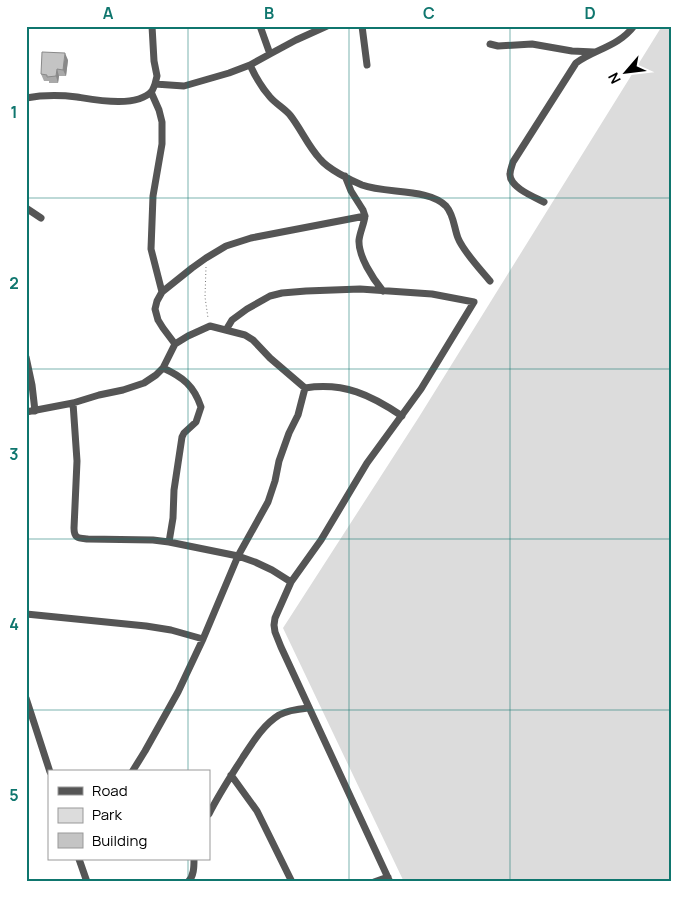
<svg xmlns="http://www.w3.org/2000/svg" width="698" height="908" font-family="Manrope,sans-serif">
  <rect width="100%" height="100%" fill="#fff"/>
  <path fill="#dcdcdc" d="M662 26H672V882H404L283 628 419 417Z"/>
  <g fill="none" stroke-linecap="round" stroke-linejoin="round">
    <path stroke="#777" stroke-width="1" stroke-dasharray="1 2.5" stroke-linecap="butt" d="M206 267 205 297 208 318"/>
    <path stroke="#555" stroke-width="7" d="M152 26 154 61 157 76 155 84
      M260 26 270 54 250 65C255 76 262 88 270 97 276 104 284 108 290 115 301 129 308 146 320 159 328 169 350 180 362 185 386 194 428 188 446 206 454 215 454 228 458 238 463 251 480 269 490 281
      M362 26 367 65
      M490 44 498 46 532 44 572 51 594 52
      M270 54 296 40 327 26
      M151 92 159 110 162 122V144L153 196 151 249 162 292
      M26 98C43 95 60 95 77 97 96 100 137 108 152 91 153 89 154 87 155 84L184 86 229 73 250 65
      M345 176 351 191 363 210 365 216
      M544 202C534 197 509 187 510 174 510 170 512 166 513 162L576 63C595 49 618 47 634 26
      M26 208 41 218
      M226 330 232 320 247 309 270 296 282 293 306 291 360 289 432 294 474 302 421 389 367 463 321 540 291 582 275 618 274 625 275 632 281 647 390 882
      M175 344 163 328 158 320 155 309 157 301 162 292 192 268 206 258 226 246 251 238 365 216C364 224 360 232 359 240 358 256 373 279 383 291
      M26 357 32 385 35 411
      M163 368C183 377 194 386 201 407L196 422 184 433 182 437 174 490 173 518 169 542
      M73 403 77 461 74 528C74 539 79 538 88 539L153 540 169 542 238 556 255 562 272 570 291 582
      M26 412 73 403 99 395 123 390 144 383 156 375 163 368 175 344 188 336 210 326 245 335 253 340 270 358 305 388C344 382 371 395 402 416
      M26 614 146 626 171 630 203 639
      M26 698 50 772
      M132 772 145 751 178 692 203 639 238 556 268 502 275 481 279 461 289 433 298 415 305 388
      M231 775 257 811 292 882
      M209 814C219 794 231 776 243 757 253 742 263 725 279 715 288 710 299 709 309 708
      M79 859 87 882
      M188 882C194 876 194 867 194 859
      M374 882 388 877"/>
  </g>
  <path fill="#a9a9a9" d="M68 60 66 76H59L58 83H49V81H44L41 74Z"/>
  <path fill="#898989" d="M65 53 68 60 66 76 63 70Z
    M57 69 59 76 58 83 56 76Z"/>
  <path fill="#c4c4c4" stroke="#898989" d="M42 52 65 53 63 70 57 69 56 76 47 77V75L41 74Z"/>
  <path fill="none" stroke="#0f766e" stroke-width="1" stroke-opacity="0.55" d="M188 26V772M349 26V882M510 26V882M26 198H672M26 369H672M26 539H672M26 710H672M188 859V882"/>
  <rect width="698" height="908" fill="none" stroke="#ffffff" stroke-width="55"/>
  <rect x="48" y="770" width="162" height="90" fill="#ffffff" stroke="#999999"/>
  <rect x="58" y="787" width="25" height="8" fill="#555555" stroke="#999999"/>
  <text x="92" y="796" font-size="15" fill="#000000">Road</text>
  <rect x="58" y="808" width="25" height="15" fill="#dcdcdc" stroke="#999999"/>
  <text x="92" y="820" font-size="15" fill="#000000">Park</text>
  <rect x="58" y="833" width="25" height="15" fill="#c4c4c4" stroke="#999999"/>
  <text x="92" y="846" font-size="15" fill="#000000">Building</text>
  <g transform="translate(626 72) rotate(242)" stroke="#ffffff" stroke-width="4" paint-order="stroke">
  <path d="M0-4L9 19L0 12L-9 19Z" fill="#000000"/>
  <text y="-8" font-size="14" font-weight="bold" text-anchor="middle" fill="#000000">N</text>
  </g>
  <rect x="28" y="28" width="642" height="852" fill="none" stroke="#0f766e" stroke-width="2"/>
  <g font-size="16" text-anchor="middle" font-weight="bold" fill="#0f766e">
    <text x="108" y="19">A</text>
    <text x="269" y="19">B</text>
    <text x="429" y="19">C</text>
    <text x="590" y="19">D</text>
    <text x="14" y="118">1</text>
    <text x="14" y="289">2</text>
    <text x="14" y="460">3</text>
    <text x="14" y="630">4</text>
    <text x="14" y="801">5</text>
  </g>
</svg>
